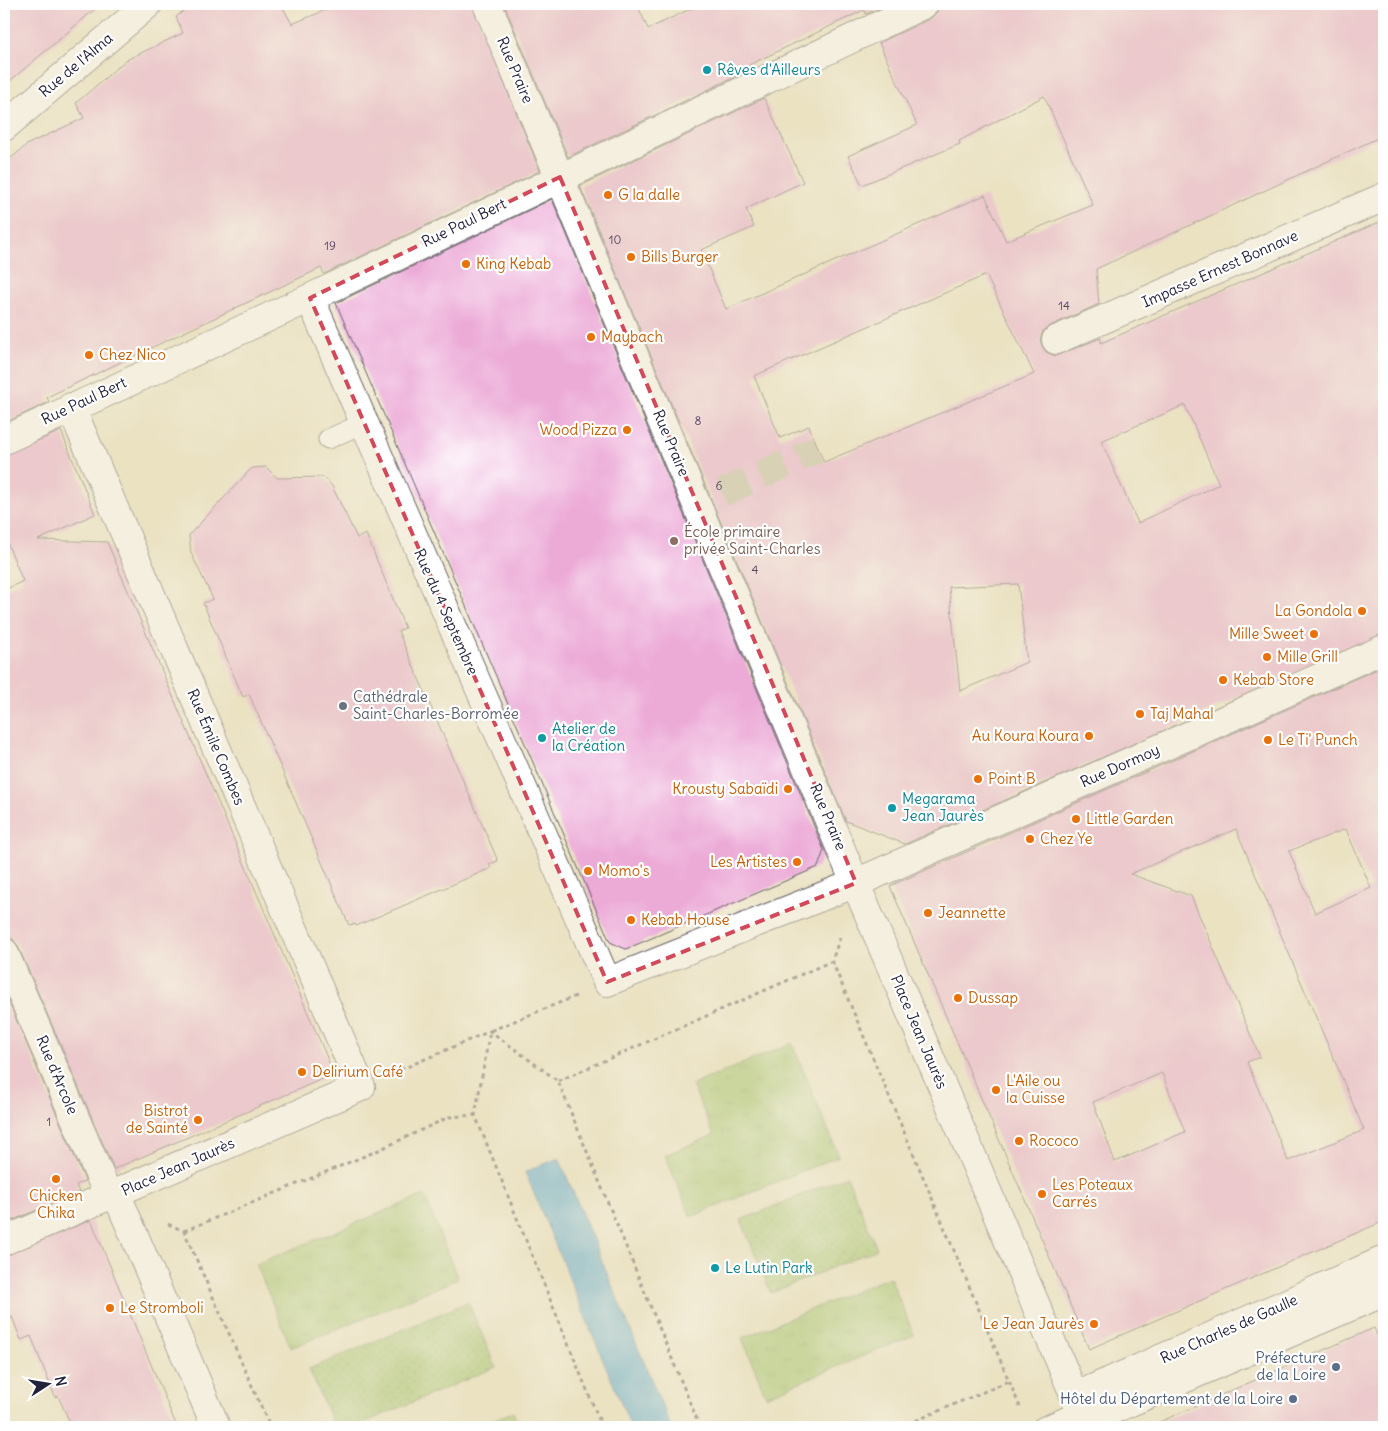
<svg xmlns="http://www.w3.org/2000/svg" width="1388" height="1431" font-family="Delius,sans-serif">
  <defs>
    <pattern id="grass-tufts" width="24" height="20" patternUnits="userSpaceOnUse" patternTransform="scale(1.25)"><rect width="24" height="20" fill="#a3c771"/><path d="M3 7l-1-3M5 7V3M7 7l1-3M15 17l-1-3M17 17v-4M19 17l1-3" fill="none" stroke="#8cab63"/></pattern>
    <pattern id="park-dots" width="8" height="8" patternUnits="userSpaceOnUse" patternTransform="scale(1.25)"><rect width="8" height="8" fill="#a3c771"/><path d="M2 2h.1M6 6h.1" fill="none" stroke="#8cab63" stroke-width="1.8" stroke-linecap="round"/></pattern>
  </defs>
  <rect width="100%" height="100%" fill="#fff"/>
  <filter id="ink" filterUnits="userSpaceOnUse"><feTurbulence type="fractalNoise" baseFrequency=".02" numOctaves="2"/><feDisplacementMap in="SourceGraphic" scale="10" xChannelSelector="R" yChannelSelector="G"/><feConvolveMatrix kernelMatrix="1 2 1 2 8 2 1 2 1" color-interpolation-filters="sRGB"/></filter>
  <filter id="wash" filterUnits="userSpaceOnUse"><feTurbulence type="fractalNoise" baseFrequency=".0096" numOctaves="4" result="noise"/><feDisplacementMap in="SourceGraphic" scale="20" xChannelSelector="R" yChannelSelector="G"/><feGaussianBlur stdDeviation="1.12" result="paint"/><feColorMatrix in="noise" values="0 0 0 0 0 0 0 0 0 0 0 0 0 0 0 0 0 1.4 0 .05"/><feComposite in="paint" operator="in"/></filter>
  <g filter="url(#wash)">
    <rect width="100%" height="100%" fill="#ebe2c2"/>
    <path fill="url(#grass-tufts)" stroke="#627456" d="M792 1043 839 1156 691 1217 665 1155 714 1135 692 1085Z
      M424 1195 458 1279 291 1348 256 1264Z
      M890 1277 914 1335 766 1396 742 1338Z
      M513 1412 519 1427H474Z"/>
    <path fill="url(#park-dots)" stroke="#627456" d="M847 1176 877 1249 771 1293 741 1220Z
      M468 1302 496 1367 354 1427H334L309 1369Z"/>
    <path fill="#5fadd8" stroke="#40688a" d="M559 1158 671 1427H631L525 1172Z"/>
    <g id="blocks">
      <path fill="#ecaad7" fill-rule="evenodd" d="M4 4H101L4 86Z
        M192 4H281L292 24 340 4H472L540 171 324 274 321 268 244 304 47 397 49 402 4 423V164L28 144 84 118 76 103 126 60 183 33 176 17Z
        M504 4H637L648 29 701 4H888L866 14 864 10 749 65 751 69 568 157Z
        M939 4H1384V135L1096 269 1099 304 1050 326 1043 331 1040 339 1042 346 1046 352 1055 356 1101 338V343L1384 220V634L905 844 846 821 580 186 764 98 803 182 746 209 754 227 701 250 726 309 985 195 1006 241 1093 205 1044 96 959 141 960 144 862 185 848 156 917 125 879 43 931 18 937 12ZM986 275 1034 374 824 462 809 426 780 438 754 376ZM1185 405 1219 484 1138 523 1101 441ZM1018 584 1027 662 960 691 949 587Z
        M552 199 824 850 818 867 626 949 610 942 336 303Z
        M61 431 95 514 38 540 107 542 334 1074 114 1169 18 946 13 939 4 937V590L23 581 4 535V455Z
        M266 467 277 478 324 477 332 486 357 538 366 534 405 628 398 631 498 861 489 864 491 868 356 926 355 924 349 925 249 694 243 697 203 603 213 599 191 553 189 535 252 468Z
        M1384 666V1221L1089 1349 890 886ZM1236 829 1364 1130 1288 1161 1247 1062 1260 1057 1191 896 1130 874ZM1346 829 1371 888 1315 913 1289 851ZM1162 1073 1185 1132 1115 1162 1093 1102Z
        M4 991 85 1181 76 1185 79 1192 4 1224Z
        M91 1220 177 1427H72L58 1396 55 1397 31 1336 21 1340 12 1317 4 1321V1256Z
        M1374 1328 1377 1335 1384 1331V1427H1148Z"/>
    </g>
  </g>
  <g filter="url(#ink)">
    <use href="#blocks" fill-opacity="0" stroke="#68656a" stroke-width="1"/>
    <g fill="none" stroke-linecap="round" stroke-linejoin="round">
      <path stroke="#c3bca7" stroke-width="28" stroke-dasharray="28 14" stroke-linecap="butt" d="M722 493 818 449"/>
      <defs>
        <path id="lane" d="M328 439 364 423
          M1042 1427 1384 1280
          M1084 1427 1384 1297"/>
        <path id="street" d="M487 4 848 866 1088 1427
          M4 127 148 4
          M310 298 607 982 856 883 1384 649
          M1056 340 1384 197
          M4 440 310 298 924 4
          M4 952 105 1188 116 1193
          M116 1193 216 1427
          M4 1241 361 1087 71 407
          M1074 1397 1384 1260"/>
      </defs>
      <use href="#lane" stroke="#68656a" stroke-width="21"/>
      <use href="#street" stroke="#68656a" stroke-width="30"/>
      <path stroke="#68656a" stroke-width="3" stroke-dasharray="4 4" stroke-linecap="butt" d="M832 961 1020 1407
        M576 996 490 1031 475 1115 602 1427
        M393 1073 490 1031 558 1081 700 1427
        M558 1081 832 961 840 937
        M168 1224 184 1231 270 1427
        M184 1231 379 1150 449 1117 475 1115
        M901 1427 1009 1381"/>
      <use href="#lane" stroke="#fff" stroke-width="19"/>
      <use href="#street" stroke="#fff" stroke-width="28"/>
    </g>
  </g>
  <path d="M0 0H1388V1431H0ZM560 177 856 883 607 982 310 298Z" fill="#ebe2c2" fill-opacity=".55" fill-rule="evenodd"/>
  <path fill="none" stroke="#d1495b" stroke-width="4" stroke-dasharray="10 6" stroke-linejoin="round" d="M560 177 856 883 607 982 310 298Z"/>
  <g fill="#0f9aa8" stroke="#fff" stroke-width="2">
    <circle cx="707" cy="70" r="5"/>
    <circle cx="542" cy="738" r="5"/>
    <circle cx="892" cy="808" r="5"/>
    <circle cx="715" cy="1268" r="5"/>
  </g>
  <g fill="#e8710a" stroke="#fff" stroke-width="2">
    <circle cx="608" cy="195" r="5"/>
    <circle cx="631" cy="257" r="5"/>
    <circle cx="466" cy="264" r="5"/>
    <circle cx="591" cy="337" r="5"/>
    <circle cx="89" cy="355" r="5"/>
    <circle cx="627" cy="430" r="5"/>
    <circle cx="1362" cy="611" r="5"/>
    <circle cx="1314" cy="634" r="5"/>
    <circle cx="1267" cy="657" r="5"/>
    <circle cx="1223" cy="680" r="5"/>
    <circle cx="1140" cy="714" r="5"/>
    <circle cx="1089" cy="736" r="5"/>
    <circle cx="1268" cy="740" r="5"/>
    <circle cx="978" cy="779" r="5"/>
    <circle cx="788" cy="789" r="5"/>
    <circle cx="1076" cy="819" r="5"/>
    <circle cx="1030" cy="839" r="5"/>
    <circle cx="797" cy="862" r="5"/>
    <circle cx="588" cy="871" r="5"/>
    <circle cx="928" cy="913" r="5"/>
    <circle cx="631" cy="920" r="5"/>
    <circle cx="958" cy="998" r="5"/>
    <circle cx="302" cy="1072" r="5"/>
    <circle cx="996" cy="1090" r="5"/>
    <circle cx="198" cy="1120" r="5"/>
    <circle cx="1019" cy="1141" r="5"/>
    <circle cx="56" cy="1179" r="5"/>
    <circle cx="1042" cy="1194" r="5"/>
    <circle cx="110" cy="1308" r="5"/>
    <circle cx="1094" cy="1324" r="5"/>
  </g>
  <circle fill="#8d6e63" stroke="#fff" stroke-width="2" cx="674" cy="541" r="5"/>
  <circle fill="#6b7280" stroke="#fff" stroke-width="2" cx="343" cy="706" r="5"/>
  <g fill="#5c6f8a" stroke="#fff" stroke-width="2">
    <circle cx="1336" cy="1367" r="5"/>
    <circle cx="1293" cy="1399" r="5"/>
  </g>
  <g text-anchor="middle" stroke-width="4.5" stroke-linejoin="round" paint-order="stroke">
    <g font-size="12" fill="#544462">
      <text x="615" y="244">10</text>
      <text x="330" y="250">19</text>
      <text x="1064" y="310">14</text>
      <text x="698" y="425">8</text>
      <text x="719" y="490">6</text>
      <text x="755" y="574">4</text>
      <text x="49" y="1126">1</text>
    </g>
    <g font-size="15" fill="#22223b" stroke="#fff">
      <text transform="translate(76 65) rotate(-40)" y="5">Rue de l'Alma</text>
      <text transform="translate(515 70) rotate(67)" y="5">Rue Praire</text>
      <text transform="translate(464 223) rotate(-26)" y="5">Rue Paul Bert</text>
      <text transform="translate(1220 269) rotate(-24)" y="5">Impasse Ernest Bonnave</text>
      <text transform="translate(84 401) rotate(-25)" y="5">Rue Paul Bert</text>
      <text transform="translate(671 443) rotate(67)" y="5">Rue Praire</text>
      <text transform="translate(446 612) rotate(66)" y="5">Rue du 4 Septembre</text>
      <text transform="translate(216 747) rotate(67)" y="5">Rue Émile Combes</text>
      <text transform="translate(1120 766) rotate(-24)" y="5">Rue Dormoy</text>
      <text transform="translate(828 817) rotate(67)" y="5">Rue Praire</text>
      <text transform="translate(919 1032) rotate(67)" y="5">Place Jean Jaurès</text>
      <text transform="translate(57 1075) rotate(67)" y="5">Rue d'Arcole</text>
      <text transform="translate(178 1167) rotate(-24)" y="5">Place Jean Jaurès</text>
      <text transform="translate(1229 1329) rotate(-24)" y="5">Rue Charles de Gaulle</text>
    </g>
    <g font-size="15" fill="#0d838f" stroke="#fff" text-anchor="start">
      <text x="717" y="75">Rêves d'Ailleurs</text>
      <text x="552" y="734">Atelier de<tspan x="552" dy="17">la Création</tspan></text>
      <text x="902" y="804">Megarama<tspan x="902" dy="17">Jean Jaurès</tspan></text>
      <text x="725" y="1273">Le Lutin Park</text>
    </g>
    <g font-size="15" fill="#c56008" stroke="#fff" text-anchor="start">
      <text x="618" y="200">G la dalle</text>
      <text x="641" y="262">Bills Burger</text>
      <text x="476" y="269">King Kebab</text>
      <text x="601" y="342">Maybach</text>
      <text x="99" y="360">Chez Nico</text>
      <text x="617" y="435" text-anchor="end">Wood Pizza</text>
      <text x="1352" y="616" text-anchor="end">La Gondola</text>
      <text x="1304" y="639" text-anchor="end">Mille Sweet</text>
      <text x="1277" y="662">Mille Grill</text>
      <text x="1233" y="685">Kebab Store</text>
      <text x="1150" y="719">Taj Mahal</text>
      <text x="1079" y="741" text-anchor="end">Au Koura Koura</text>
      <text x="1278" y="745">Le Ti' Punch</text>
      <text x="988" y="784">Point B</text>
      <text x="778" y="794" text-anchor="end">Krousty Sabaïdi</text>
      <text x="1086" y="824">Little Garden</text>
      <text x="1040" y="844">Chez Ye</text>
      <text x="787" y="867" text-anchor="end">Les Artistes</text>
      <text x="598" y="876">Momo's</text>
      <text x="938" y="918">Jeannette</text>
      <text x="641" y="925">Kebab House</text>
      <text x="968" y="1003">Dussap</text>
      <text x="312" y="1077">Delirium Café</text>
      <text x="1006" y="1086">L'Aile ou<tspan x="1006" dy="17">la Cuisse</tspan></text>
      <text x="188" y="1116" text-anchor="end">Bistrot<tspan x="188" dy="17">de Sainté</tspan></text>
      <text x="1029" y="1146">Rococo</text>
      <text x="1052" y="1190">Les Poteaux<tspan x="1052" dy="17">Carrés</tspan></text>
      <text x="56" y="1201" text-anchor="middle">Chicken<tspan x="56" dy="17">Chika</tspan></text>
      <text x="120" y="1313">Le Stromboli</text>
      <text x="1084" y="1329" text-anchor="end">Le Jean Jaurès</text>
    </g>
    <g font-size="15" fill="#785e54" stroke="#fff" text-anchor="start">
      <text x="684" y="537">École primaire<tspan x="684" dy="17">privée Saint-Charles</tspan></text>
    </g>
    <g font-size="15" fill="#5b616d" stroke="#fff" text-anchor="start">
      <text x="353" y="702">Cathédrale<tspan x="353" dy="17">Saint-Charles-Borromée</tspan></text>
    </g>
    <g font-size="15" fill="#4e5e75" stroke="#fff" text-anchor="end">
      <text x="1326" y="1363">Préfecture<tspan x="1326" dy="17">de la Loire</tspan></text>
      <text x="1283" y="1404">Hôtel du Département de la Loire</text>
    </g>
  </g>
  <rect width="1388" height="1431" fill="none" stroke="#fff" stroke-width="20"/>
  <g transform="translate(48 1384) rotate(78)" stroke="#ffffff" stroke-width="4" paint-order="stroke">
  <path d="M0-4L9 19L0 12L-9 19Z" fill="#22223b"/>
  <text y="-8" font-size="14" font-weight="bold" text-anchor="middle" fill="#22223b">N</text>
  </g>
</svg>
